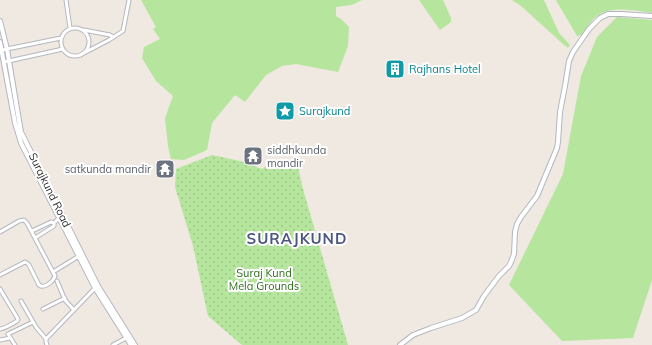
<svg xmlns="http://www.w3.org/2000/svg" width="652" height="345" font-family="Mulish,sans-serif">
  <defs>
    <pattern id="park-dots" width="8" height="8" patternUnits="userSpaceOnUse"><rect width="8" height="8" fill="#b6e59e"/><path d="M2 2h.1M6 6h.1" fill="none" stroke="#9dc588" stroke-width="1.8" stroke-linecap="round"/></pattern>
  </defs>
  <rect width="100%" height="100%" fill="#efe9e1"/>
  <path fill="#b6e59e" d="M141 0H362L352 5 336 7V16L341 19 349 27 348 46 338 72 296 64 282 66 266 75 245 102 235 95 212 123 207 150 184 160 171 159 168 146 165 118 173 96 156 81 142 58 144 47 160 39 153 29 156 27Z
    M419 0H443L451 18V22L440 30Z
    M512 0H544L559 33 570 45 568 48 563 44 521 6Z
    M556 0H652V13C636 11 612 5 597 16 592 19 586 30 582 35L577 36Z
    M617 17 652 20V280L633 338 562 341 509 285 563 174 581 76 597 37Z"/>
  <path fill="url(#park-dots)" d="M212 155 240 161 262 169 270 163H279L298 167 303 189 348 345H242L208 316 193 246 175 187 176 169Z"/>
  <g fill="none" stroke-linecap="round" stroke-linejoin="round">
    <defs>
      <path id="street" d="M66 0 70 28
        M61 42a14 14 0 1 1 28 0a14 14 0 1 1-28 0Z
        M84 30 110 35 113 37
        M2 50 61 38
        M84 53 109 40 123 31 129 0
        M4 62 63 49
        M32 231 51 222 54 223
        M0 232 19 221 24 220 27 223 55 276C53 282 44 289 39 285L29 265 27 263 25 262 0 275
        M35 238 54 226V223L59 218
        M53 272 79 256
        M57 281 65 300 74 310
        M0 289 18 319 17 321C12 324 6 328 0 329
        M21 301 36 327 46 339
        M43 309 65 298
        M0 340 10 338
        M15 345 8 334 33 322
        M47 345 46 342V339L96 287
        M113 345 126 338"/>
      <path id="secondary" d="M0 21 7 49 21 132 98 286 135 345
        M0 42 15 123 21 143 95 288 131 345
        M400 345 413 335 431 328 462 318 476 310 484 296 499 276 509 266 511 262 514 254 515 232 517 224 521 217 537 196 557 148 558 142 560 112 565 86 569 61 573 52 589 29 600 18 608 14H621L652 16"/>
    </defs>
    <use href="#street" stroke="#b4b7c1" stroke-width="5"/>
    <use href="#secondary" stroke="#b4b7c1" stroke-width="6"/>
    <use href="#street" stroke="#fff" stroke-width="3"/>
    <use href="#secondary" stroke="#fff" stroke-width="4"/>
  </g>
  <defs>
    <symbol id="building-square" viewBox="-11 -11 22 22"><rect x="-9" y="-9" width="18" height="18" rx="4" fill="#0f9aa8" stroke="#fff"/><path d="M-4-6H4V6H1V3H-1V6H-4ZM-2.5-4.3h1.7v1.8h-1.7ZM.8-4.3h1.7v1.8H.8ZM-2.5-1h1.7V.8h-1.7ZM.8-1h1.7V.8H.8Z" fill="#fff"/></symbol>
    <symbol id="sight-square" viewBox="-11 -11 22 22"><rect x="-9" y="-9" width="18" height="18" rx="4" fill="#0f9aa8" stroke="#fff"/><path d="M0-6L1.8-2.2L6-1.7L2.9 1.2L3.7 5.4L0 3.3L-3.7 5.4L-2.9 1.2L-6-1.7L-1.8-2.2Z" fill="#fff"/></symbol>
    <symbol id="temple-square" viewBox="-11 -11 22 22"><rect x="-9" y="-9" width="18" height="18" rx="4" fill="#6b7280" stroke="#fff"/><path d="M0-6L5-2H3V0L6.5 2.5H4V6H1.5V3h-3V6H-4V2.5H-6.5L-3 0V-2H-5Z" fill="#fff"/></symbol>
  </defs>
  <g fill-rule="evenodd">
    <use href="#building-square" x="384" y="58" width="22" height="22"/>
    <use href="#sight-square" x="274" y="100" width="22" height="22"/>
    <use href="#temple-square" x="242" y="145" width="22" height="22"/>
    <use href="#temple-square" x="154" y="158" width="22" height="22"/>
  </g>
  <g text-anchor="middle" stroke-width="4" stroke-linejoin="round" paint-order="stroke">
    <g font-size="11" fill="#0d838f" stroke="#fff" text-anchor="start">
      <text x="409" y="73">Rajhans Hotel</text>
      <text x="299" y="115">Surajkund</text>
    </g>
    <g font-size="11" fill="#5b616d" stroke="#fff" text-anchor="start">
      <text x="267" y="154">siddhkunda<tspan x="267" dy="13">mandir</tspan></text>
      <text x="151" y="173" text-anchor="end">satkunda mandir</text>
    </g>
    <g font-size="11" fill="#2e2e2e" stroke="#fff">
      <text transform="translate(50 190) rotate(64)" y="4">Surajkund Road</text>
    </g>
    <g font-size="11" fill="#2c6e1b" stroke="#fff">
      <text x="264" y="277">Suraj Kund<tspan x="264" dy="13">Mela Grounds</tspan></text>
    </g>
    <g font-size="15" font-weight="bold" letter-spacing="1" fill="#4d5680" stroke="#fff">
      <text x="297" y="244">SURAJKUND</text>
    </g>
  </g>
</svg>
